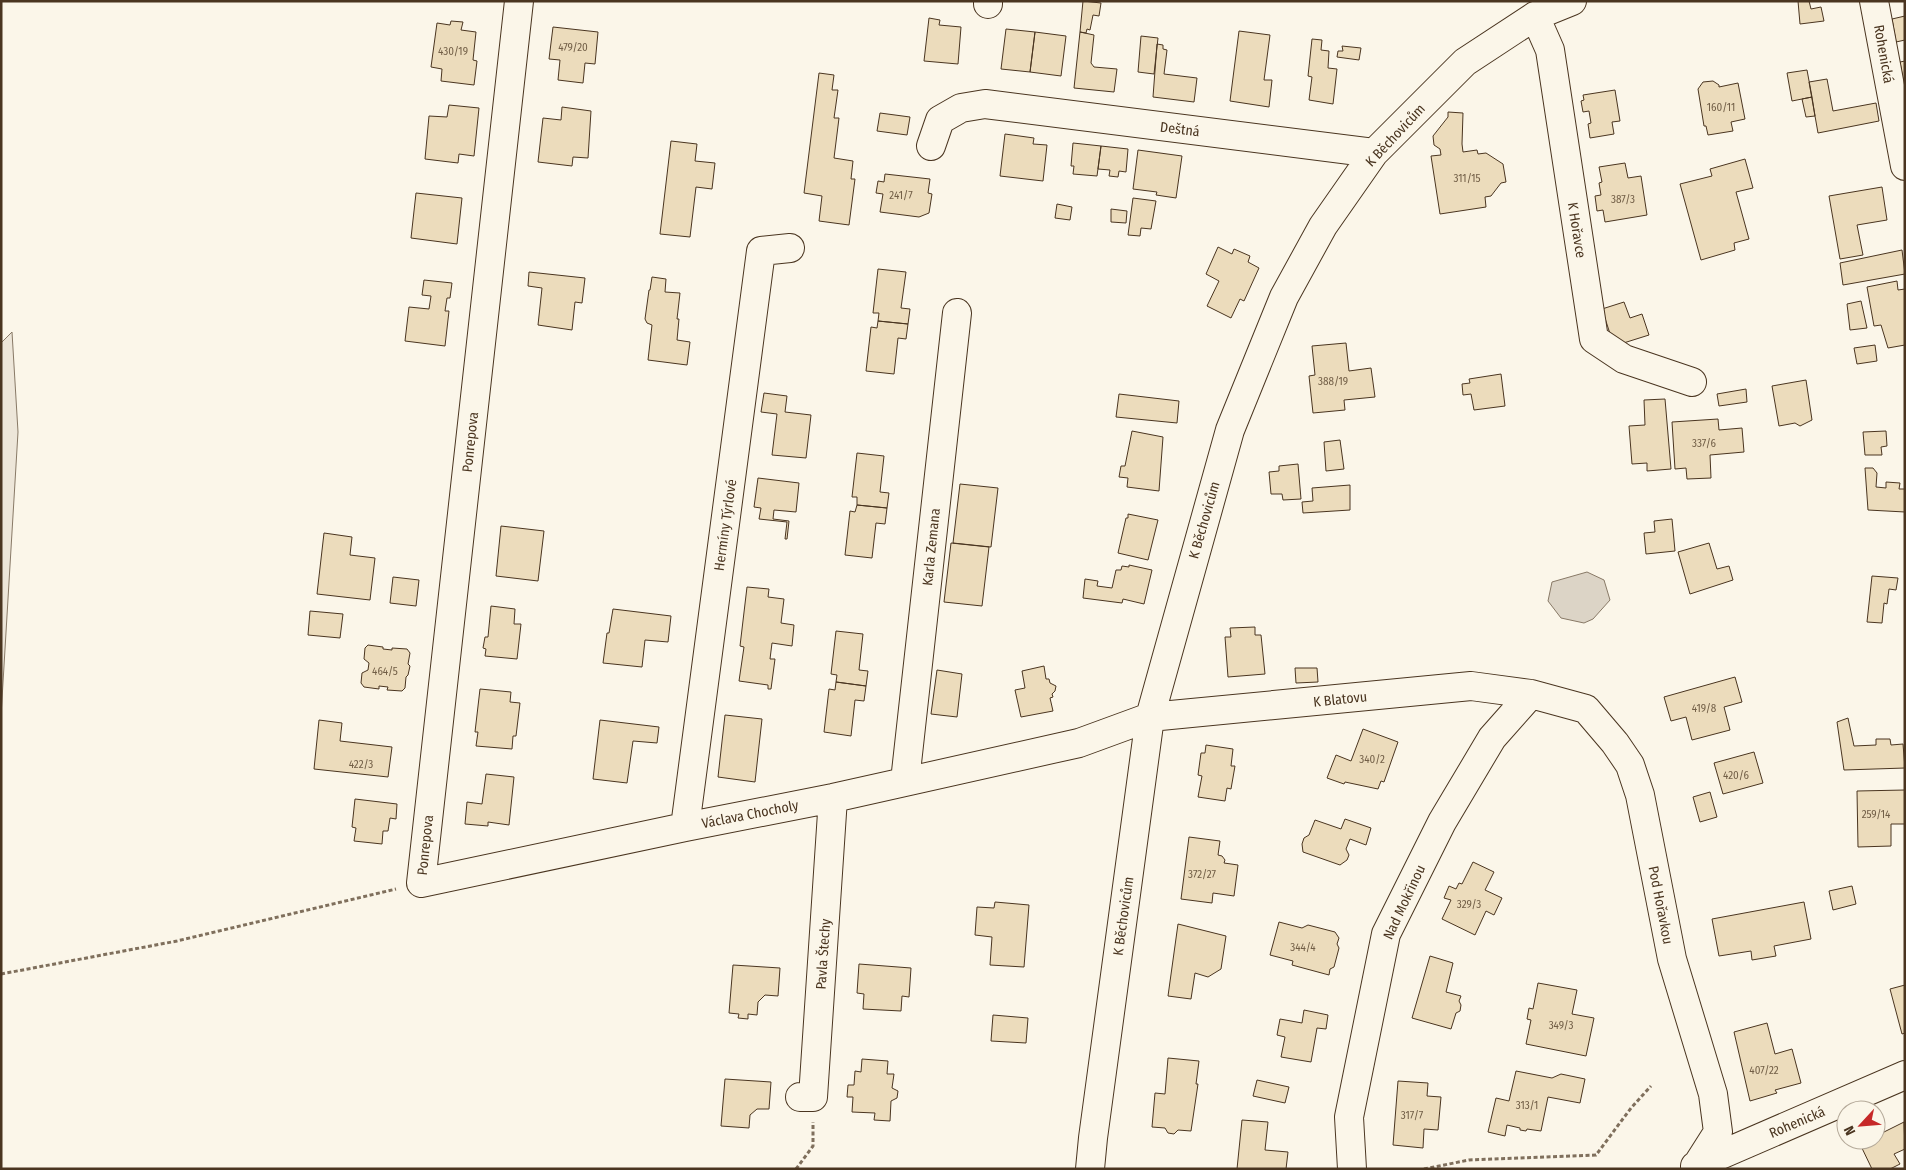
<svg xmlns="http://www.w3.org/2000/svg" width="1906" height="1170" font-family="'Fira Sans Condensed',sans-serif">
  <rect width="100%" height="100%" fill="#fbf6e9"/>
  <path fill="#ede6d9" stroke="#887966" d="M12 332 18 432 1 716V343Z"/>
  <path fill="#dcd4c6" stroke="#887966" d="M1587 572 1604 580 1610 600 1593 619 1584 623 1561 618 1548 601 1552 582Z"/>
  <path fill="#ecdcbc" stroke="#4a3520" d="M1083 1 1101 3 1099 16 1093 15 1090 30 1087 29 1086 33 1080 32Z
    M1798 1H1809L1811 9 1821 7 1824 21 1800 24Z
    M1905 16V40L1896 42 1892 19Z
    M929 18 940 20 939 25 961 27 958 64 924 61Z
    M451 21 463 22 461 30 476 32 473 60 477 61 474 85 441 81 442 69 431 67 437 23 450 25Z
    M553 27 598 32 595 64 585 63 583 83 558 80 560 60 549 59Z
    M1006 29 1035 32 1030 72 1001 69Z
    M1239 31 1270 35 1264 80H1272L1269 107 1230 101Z
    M1035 32 1066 36 1061 76 1030 72Z
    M1080 32 1094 35 1091 63 1094 67 1117 69 1114 92 1074 88Z
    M1141 36 1158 38 1154 74 1138 72Z
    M1312 39 1322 40 1321 50 1329 51 1328 68 1337 69 1333 104 1309 100 1312 77 1308 76Z
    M1157 44 1163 45V49L1167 50 1164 74 1197 78 1194 102 1153 97Z
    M1342 46 1361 48 1359 60 1337 57 1338 51H1343Z
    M1905 61V91L1900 62Z
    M1807 70 1812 97 1792 101 1787 73Z
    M819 73 834 75 832 90H838L834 118H839L834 158 853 161 851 179H855L849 225 819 221 822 196 804 193Z
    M1827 79 1833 111 1876 103 1879 121 1818 133 1809 82Z
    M1713 81 1719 85V87L1738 83 1745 119 1731 122 1733 131 1708 135 1706 126H1704L1698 89 1703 82Z
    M1615 90 1620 121 1612 122 1614 134 1590 138 1588 124 1591 123 1589 111 1583 112 1581 101 1584 100 1583 95Z
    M1812 97 1815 116 1806 117 1802 99Z
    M449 105 479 108 474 156 459 154 458 163 425 159 429 116 447 117Z
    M562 107 591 111 588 158 573 157 572 166 538 162 543 118 561 120Z
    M1448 112 1463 113 1462 144 1463 152 1477 150 1478 154 1486 153 1503 164 1506 182 1501 183 1491 196 1485 197 1486 207 1440 214 1431 156 1441 155 1440 149 1434 145 1433 136 1448 117Z
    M880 113 910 117 907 135 877 131Z
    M1005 134 1034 138 1033 144 1047 145 1043 181 1000 176Z
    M671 141 697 144 695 161 715 163 712 189 696 187 690 237 660 234Z
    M1073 143 1101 146 1097 176 1073 174 1074 166H1071Z
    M1101 146 1128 149 1126 172 1119 171 1118 177 1109 176 1110 170 1098 169Z
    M1138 150 1182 156 1176 198 1156 195 1157 192 1133 189Z
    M1745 159 1753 188 1736 192 1749 239 1734 243 1735 250 1701 260 1680 184 1712 176 1710 169Z
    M1625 163 1628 178 1641 176 1647 215 1605 222 1603 210 1597 211 1595 196 1601 195 1599 183 1602 182 1599 167Z
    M885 174 930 179 928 193 932 194 929 213 919 217 880 212 883 194 876 193 878 181 884 182Z
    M1882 187 1887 220 1857 225 1863 255 1840 259 1829 196Z
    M416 193 462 198 457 244 411 238Z
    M1133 198 1156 201 1151 229 1141 228 1140 236 1128 235Z
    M1057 204 1072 207 1070 220 1055 218Z
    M1111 209 1127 211 1126 223 1111 222Z
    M1218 247 1232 254 1234 249 1250 256 1248 262 1259 268 1244 301 1240 299 1231 318 1207 306 1219 281 1206 274Z
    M1902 250 1905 274 1843 285 1840 263Z
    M878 269 906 272 901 308 910 309 908 324 878 321 879 313H873Z
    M529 272 585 278 582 303 575 302 572 330 538 325 542 288 528 286Z
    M652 277 666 279 665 292 680 293 677 319H679L677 340 690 342 687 365 648 360 652 325 647 323 645 319 649 290H650Z
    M424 280 452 283 450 298H447L445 311H449L445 346 405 341 409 307 429 309 431 296 422 295Z
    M1897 281 1898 290 1905 289V345L1888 348 1881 325 1874 326 1867 287Z
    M1861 301 1867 328 1850 330 1847 304Z
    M1624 302 1630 318 1642 314 1649 335 1614 346 1602 309Z
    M878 321 908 324 906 339 898 338 894 374 866 371 871 327 877 328Z
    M1346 343 1349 371 1371 368 1375 397 1344 400 1345 410 1313 413 1309 376 1315 375 1312 346Z
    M1875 345 1877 361 1857 364 1854 348Z
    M1501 374 1505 406 1474 410 1471 394 1463 395 1462 384 1470 383 1469 379Z
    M1806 380 1812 420 1800 426 1795 423 1779 426 1772 386Z
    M1746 389 1747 402 1719 406 1717 394Z
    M764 393 787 396 785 412 811 415 806 458 772 455 777 414 761 412Z
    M1119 394 1179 401 1177 423 1116 417Z
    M1665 399 1671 469 1647 471V463L1632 464 1629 426 1645 425 1644 400Z
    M1718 419 1719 430 1742 428 1744 452 1710 455 1711 478 1687 479 1686 468 1675 469 1672 422Z
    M1132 431 1163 437 1159 491 1127 487 1128 478 1119 477 1121 466H1125Z
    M1886 431 1887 446 1881 447 1882 455H1865L1863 432Z
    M1340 440 1344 469 1326 471 1324 442Z
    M857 453 884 456 880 492 889 493 887 508 857 505V497H852Z
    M1298 464 1301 499 1283 500 1282 494H1271L1269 472 1279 471V466Z
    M1865 468H1873L1877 473 1876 487 1886 488V482L1900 483 1899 489H1905V512L1868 510Z
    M758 478 799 483 796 512 774 510 773 519 789 521 787 539H785L787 522 759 519 761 508 754 507Z
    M960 484 998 488 991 547 953 543Z
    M1350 485V510L1303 513 1302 502 1313 501 1312 488Z
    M857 505 887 508 885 524 876 523 872 558 845 555 850 511 855 512Z
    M1128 514 1158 520 1148 560 1118 553 1126 518H1128Z
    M1672 519 1675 551 1646 554 1644 533 1655 532 1654 521Z
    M501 526 544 531 538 581 496 576Z
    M324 533 352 537 350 555 375 558 370 600 317 594Z
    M951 543 989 547 982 606 944 602Z
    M1709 543 1717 569 1729 566 1733 580 1690 594 1678 552Z
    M1129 565 1152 570 1144 604 1123 599 1122 603 1083 598 1085 579 1098 581 1097 586 1112 588 1116 570H1121L1122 566 1129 567Z
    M1872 576 1898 578 1896 590 1889 589 1887 604 1884 603 1882 623 1867 622Z
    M393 577 419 580 416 606 390 603Z
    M747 587 769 589 768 597 784 599 781 623 794 625 792 646 772 643 770 659H775L771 689H768V685L739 681 744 647 740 646Z
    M491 606 515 609 514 624H521L517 659 485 656 486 649 483 648 485 637H488Z
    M613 609 671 616 668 642 645 640 642 667 603 663 607 633H609Z
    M310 611 343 614 340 638 308 635Z
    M1255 627V635H1261L1265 674 1228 677 1225 637H1231L1230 628Z
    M836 631 863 634 859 670 868 671 866 686 836 682 837 675 831 674Z
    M368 645 383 647V649L392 650V648L407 649 410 653 408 664 410 666 408 675 406 677 405 688 402 691 387 690 388 687 379 686V689L364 687 361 683 362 673 368 670 369 663 364 659 365 648Z
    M1044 666 1046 679H1049L1050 683 1056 686 1055 691 1052 694 1053 697 1050 698 1053 711 1021 717 1015 690 1025 688 1022 671Z
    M1295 668H1317L1318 682 1296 683Z
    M937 670 962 674 957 717 931 714Z
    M1735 677 1742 702 1724 707 1730 730 1692 740 1686 717 1671 721 1664 697Z
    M836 682 866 686 864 701 855 700 851 736 824 732 829 689 835 690Z
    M480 689 511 692 510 702 520 703 516 736H513L512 749 476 746 478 732H475Z
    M725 715 762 719 755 782 718 777Z
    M1848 718 1854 746 1876 745V739H1890L1891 745 1903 744 1905 768 1844 770 1837 722Z
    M319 720 342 723 340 741 392 747 388 777 314 769Z
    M600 720 659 727 657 743 633 741 627 783 593 779Z
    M1363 729 1398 742 1384 782 1381 781 1378 789 1345 782 1344 784 1327 778 1336 755 1351 761Z
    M1206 745 1233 749 1231 766H1235L1231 789 1227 788 1225 801 1198 797 1202 776 1198 775 1201 753H1205Z
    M1754 752 1763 783 1723 794 1714 763Z
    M486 774 514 777 509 825 488 822V826L465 824 467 802 482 804Z
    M1905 790V824H1891V846L1858 847 1857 791Z
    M1710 792 1717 817 1700 822 1693 797Z
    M355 799 397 804 396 819 390 818 388 831H383L382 844 354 841 356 828 352 827Z
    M1345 819 1371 828 1366 845 1350 839 1346 849 1349 855 1347 860 1340 865 1303 852 1302 844 1304 838 1309 835 1315 820 1341 829Z
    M1189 837 1220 841 1218 855 1222 856 1225 860 1224 863 1238 865 1234 896 1213 893 1212 903 1181 899Z
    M1473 862 1494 872 1485 890 1502 898 1494 915 1486 911 1475 935 1442 919 1451 900 1444 898 1449 886 1456 889 1459 883 1462 884Z
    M1852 886 1856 904 1833 910 1829 891Z
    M995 902 1029 905 1024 967 990 965 992 937 975 935 977 907 994 908Z
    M1804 902 1811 939 1774 946 1776 956 1752 960 1751 951 1719 956 1712 919Z
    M1279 922 1302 928 1308 925 1335 932 1339 938 1337 944 1339 948 1334 967 1330 969 1329 975 1292 965 1293 961 1270 955Z
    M1178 924 1226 936 1221 969 1208 977 1195 973 1191 999 1168 996Z
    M1430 956 1453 963 1446 992 1461 996 1459 1001 1461 1005 1460 1011 1456 1013 1451 1029 1412 1018Z
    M859 964 911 968 909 997 902 996 901 1011 863 1009 864 994 857 993Z
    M733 965 780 968 778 996 765 995 758 1002 757 1015 748 1014V1019L738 1018 739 1014 729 1013Z
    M1538 983 1577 990 1572 1014 1594 1018 1586 1056 1526 1044 1531 1020 1527 1019 1529 1008 1533 1009Z
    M1905 985V1033L1902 1034 1890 989Z
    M1304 1010 1328 1015 1326 1029 1317 1028 1311 1062 1281 1057 1285 1037 1277 1035 1280 1019 1302 1023Z
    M993 1015 1028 1018 1026 1043 991 1041Z
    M1767 1023 1775 1054 1792 1049 1801 1083 1775 1090 1777 1093 1750 1101 1734 1032Z
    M1168 1058 1199 1061 1196 1084H1198L1191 1131 1178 1130 1174 1134 1168 1133 1165 1128 1152 1127 1155 1093 1165 1094Z
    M862 1059 888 1061 887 1074H894L892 1088 898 1091 897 1098 891 1101 890 1121 874 1120 875 1113 852 1112 853 1097H847L848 1085H854L855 1071 861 1072Z
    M1516 1071 1552 1078 1561 1074 1585 1079 1580 1103 1548 1097 1541 1131 1527 1129 1526 1131 1520 1130V1128L1507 1125 1505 1136 1488 1132 1496 1098 1509 1101Z
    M725 1079 771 1082 769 1109H757L750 1115 749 1128 721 1126Z
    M1257 1080 1289 1087 1285 1103 1253 1096Z
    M1398 1081 1428 1083 1427 1096 1441 1097 1438 1130 1424 1129 1423 1148 1393 1145Z
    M1242 1120 1268 1122 1265 1150 1288 1152 1286 1169H1237Z
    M1904 1122 1905 1149 1894 1154 1900 1164 1890 1169H1872L1860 1144 1869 1140H1876V1136Z"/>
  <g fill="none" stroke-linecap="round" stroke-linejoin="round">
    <defs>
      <path id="minor" d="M519 1 421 883 685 827 833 798 1079 743 1150 717 1471 686 1531 694 1586 709 1615 743 1630 765 1640 795 1672 959 1713 1094 1718 1132 1697 1165
        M1874 1 1905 166
        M988 4V1
        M1535 16 1550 50 1594 339 1624 359 1692 382
        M931 146 940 120 961 108 985 104 1374 153
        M905 781 957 313
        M685 827 761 251 790 248
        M800 1097H813L833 798
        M1695 1166 1905 1075
        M1090 1169 1093 1138 1150 717 1230 430 1284 297 1323 226 1374 153 1465 62 1535 16 1572 1
        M1352 1169 1349 1117 1386 934 1442 822 1492 738 1531 694"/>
    </defs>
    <use href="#minor" stroke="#4a3520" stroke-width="30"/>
    <path stroke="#7f6f5c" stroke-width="3" stroke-dasharray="4 2.5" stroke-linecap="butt" d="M1 974 177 941 396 889
      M796 1169 813 1146V1122
      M1424 1169 1469 1160 1596 1155 1631 1108 1651 1086"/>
    <use href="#minor" stroke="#fbf6e9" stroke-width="28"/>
  </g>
  <g text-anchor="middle" stroke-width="4" stroke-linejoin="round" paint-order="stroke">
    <g font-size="11" fill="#725f47">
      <text x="573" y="51">479/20</text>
      <text x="453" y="55">430/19</text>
      <text x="1721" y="111">160/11</text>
      <text x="1467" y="182">311/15</text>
      <text x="901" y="199">241/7</text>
      <text x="1623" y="203">387/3</text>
      <text x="1333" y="385">388/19</text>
      <text x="1704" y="447">337/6</text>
      <text x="385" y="675">464/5</text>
      <text x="1704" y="712">419/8</text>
      <text x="1372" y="763">340/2</text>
      <text x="361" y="768">422/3</text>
      <text x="1736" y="779">420/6</text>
      <text x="1876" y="818">259/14</text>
      <text x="1202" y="878">372/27</text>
      <text x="1469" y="908">329/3</text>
      <text x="1303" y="951">344/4</text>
      <text x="1561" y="1029">349/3</text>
      <text x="1764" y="1074">407/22</text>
      <text x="1527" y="1109">313/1</text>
      <text x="1412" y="1119">317/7</text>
    </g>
    <g font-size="14" fill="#4a3520" stroke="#fbf6e9">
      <text transform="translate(1884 54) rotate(80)" y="5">Rohenická</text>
      <text transform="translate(1180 129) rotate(7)" y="5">Deštná</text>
      <text transform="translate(1395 135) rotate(-47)" y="5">K Běchovicům</text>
      <text transform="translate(1577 230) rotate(81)" y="5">K Hořavce</text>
      <text transform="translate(470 442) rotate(-84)" y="5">Ponrepova</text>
      <text transform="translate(1204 520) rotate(-74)" y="5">K Běchovicům</text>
      <text transform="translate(725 525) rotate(-82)" y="5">Hermíny Týrlové</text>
      <text transform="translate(931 547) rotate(-84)" y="5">Karla Zemana</text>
      <text transform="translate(1340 699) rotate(-6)" y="5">K Blatovu</text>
      <text transform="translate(750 814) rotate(-11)" y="5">Václava Chocholy</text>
      <text transform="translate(425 845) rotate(-84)" y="5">Ponrepova</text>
      <text transform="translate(1404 902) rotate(-65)" y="5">Nad Mokřinou</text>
      <text transform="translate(1661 905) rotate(79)" y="5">Pod Hořavkou</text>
      <text transform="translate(1123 916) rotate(-82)" y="5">K Běchovicům</text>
      <text transform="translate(823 954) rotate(-86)" y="5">Pavla Štechy</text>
      <text transform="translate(1797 1122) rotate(-23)" y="5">Rohenická</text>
    </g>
  </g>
  <rect width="1906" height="1170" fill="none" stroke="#4a3520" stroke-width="5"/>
  <g transform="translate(1861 1125) rotate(244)"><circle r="24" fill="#fbf6e9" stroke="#b4a999"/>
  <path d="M0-4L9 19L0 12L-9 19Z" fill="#c62828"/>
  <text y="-8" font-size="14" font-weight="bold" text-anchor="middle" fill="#4a3520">N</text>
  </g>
</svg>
